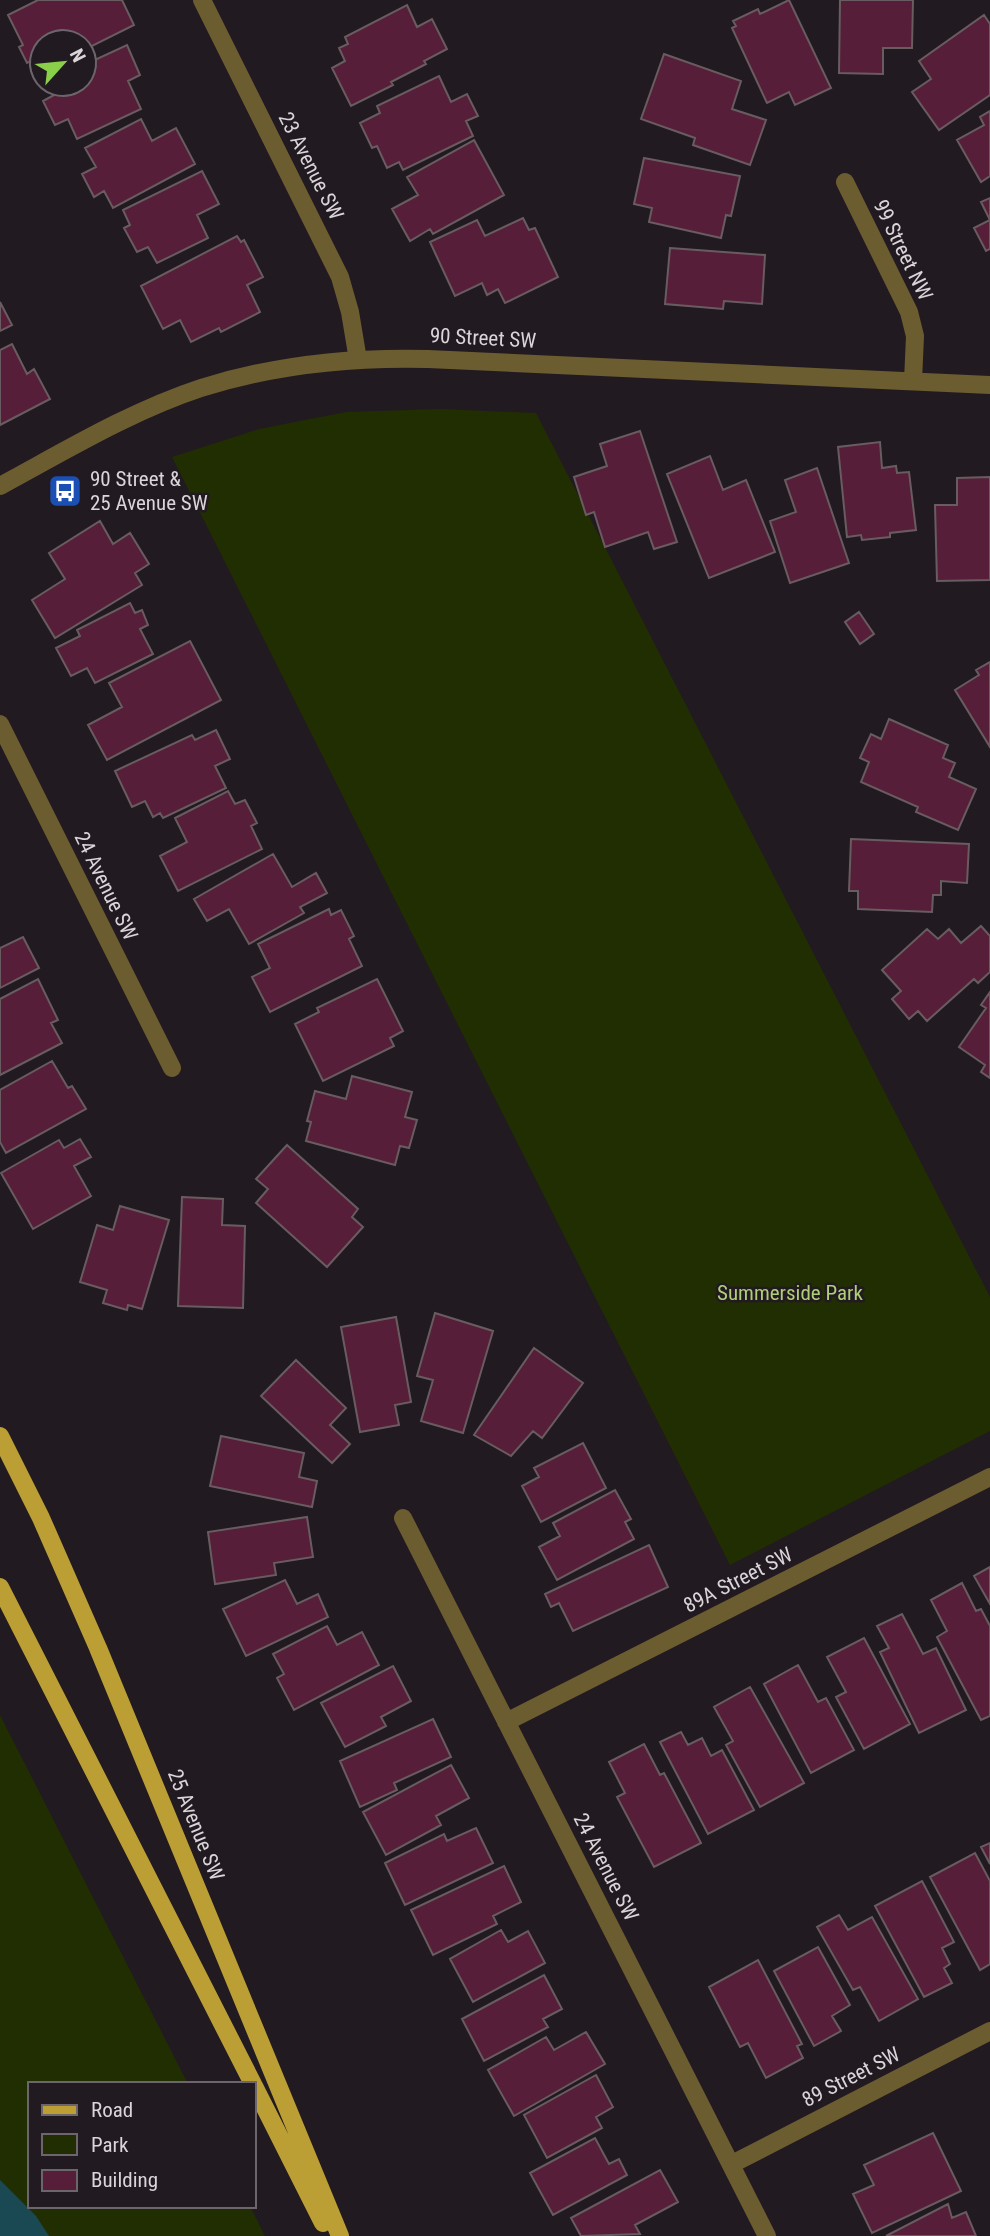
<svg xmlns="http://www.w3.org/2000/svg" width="990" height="2236" font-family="'Roboto Condensed',sans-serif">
  <rect width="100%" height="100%" fill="#221a21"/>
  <path fill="#212e02" d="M440 409 536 413 990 1297V1431L730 1565 172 457 259 429 346 412Z
    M0 1715 188 2084H30V2206H250L265 2236H0Z"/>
  <path fill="#1a4853" d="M0 2180 36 2216 49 2236H0Z"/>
  <path fill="#561e38" stroke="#685c60" stroke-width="2" d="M38 0H122L134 25 84 50V42H42V71L37 73 31 61 27 63 19 47 23 45 8 15Z
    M789 0 831 88 795 105 789 92 767 103 732 28 736 26 733 21 758 9 760 14Z
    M840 0H913L912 48H883V74L839 73Z
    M407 5 417 27 432 19 447 49 424 61 426 64 391 82 393 85 351 106 332 68 345 61 339 48 348 44 345 37Z
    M984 15 990 24V95L939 130 912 92 931 79 919 61Z
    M127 45 140 75 128 81 141 109 77 139 68 119 55 125 43 101 56 94 52 84H84V65Z
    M664 54 741 81 732 109 766 120 750 165 693 145 695 138 641 119Z
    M439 76 451 102 467 94 478 116 466 121 473 136 403 170 399 162 387 168 377 146 372 148 360 123 380 113 377 106Z
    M990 111V176L981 182 957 140 984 125 980 117Z
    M141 119 152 141 176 128 195 164 113 208 104 191 94 197 82 174 96 167 85 148Z
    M474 140 504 195 433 234 430 229 410 241 392 209 418 195 407 177Z
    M644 158 740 176 731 216 726 215 721 238 649 222 652 208 634 204Z
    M202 171 219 204 197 215 208 238 157 263 148 247 137 252 124 228 130 225 123 210Z
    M990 198V249L986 251 974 228 990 220 981 202Z
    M523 218 529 230 535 228 558 277 505 303 498 289 487 295 482 283 455 296 430 242 477 220 485 236Z
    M237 236 241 242 244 240 263 277 247 285 260 312 221 332 219 328 191 342 180 320 163 329 141 286Z
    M670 248 765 255 762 304 724 301 723 309 665 304Z
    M0 302 12 325 0 331Z
    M12 344 27 374 34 369 50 399 0 425V350Z
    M640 431 677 542 654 549 648 532 605 547 594 512 586 515 574 477 607 466 600 444Z
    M880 442 882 468 896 466 897 473 909 472 916 530 890 533V537L862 540 861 535 847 537 838 447Z
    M710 456 723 490 746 480 775 552 709 578 667 474Z
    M817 468 849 563 790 583 770 521 796 512 785 480Z
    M990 477V580L937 581 935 505H957V478Z
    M100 521 113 544 130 533 149 564 135 573 142 585 55 638 32 600 65 579 49 553Z
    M130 603 135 613 142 610 148 625 140 629 153 654 95 683 87 668 71 676 56 648 80 636 77 630Z
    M859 612 874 634 860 644 845 622Z
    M190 641 221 700 107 760 88 725 122 707 109 683Z
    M990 662V747L955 690 979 675 976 670Z
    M889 719 948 745 943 758 955 763 949 777 976 789 958 830 916 812 918 807 861 782 869 762 860 758 871 734 881 739Z
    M216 730 230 759 215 766 226 788 163 818 160 813 153 817 145 801 132 807 115 771 192 735 195 740Z
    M228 791 235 804 245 800 257 823 251 826 262 849 178 891 160 856 187 842 175 818Z
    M851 839 969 844 967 883 941 881V895H933L932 912 858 909V891H849Z
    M273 854 292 887 316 873 327 893 300 907 304 913 249 944 229 909 207 921 194 899Z
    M329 909 331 915 341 910 354 936 349 939 362 966 270 1012 252 977 270 968 258 944Z
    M981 926 990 936V972L978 983 974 979 927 1021 918 1011 909 1019 892 999 901 991 882 970 927 929 938 939 949 929 961 943Z
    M23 937 39 968 0 988V948Z
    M38 979 58 1020 51 1023 62 1043 0 1075V999Z
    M377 979 403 1031 390 1038 394 1046 323 1081 295 1024 319 1012 317 1008Z
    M990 992V1078L981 1072 985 1065 959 1047 986 1008 981 1005Z
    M52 1061 68 1088 72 1086 86 1109 6 1153 0 1142V1090Z
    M352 1076 412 1092 405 1117 417 1120 409 1148 400 1146 395 1165 306 1141 311 1122 307 1121 315 1091 346 1099Z
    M80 1139 91 1157 74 1166 91 1196 33 1229 1 1173 59 1140 64 1148Z
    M287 1145 358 1209 352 1217 363 1227 327 1267 256 1203 268 1189 256 1179Z
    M182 1197 223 1199 222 1225 245 1226 243 1308 178 1306Z
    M120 1206 169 1220 142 1309 128 1305 127 1310 103 1303 107 1290 80 1282 97 1225 113 1230Z
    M435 1313 493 1331 463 1433 421 1421 433 1380 417 1376Z
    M396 1317 411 1402 395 1405 399 1425 360 1432 341 1327Z
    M534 1348 583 1383 542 1438 533 1431 511 1456 474 1435Z
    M296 1360 346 1408 330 1425 350 1444 332 1463 261 1396Z
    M221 1436 304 1453 299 1477 317 1481 312 1507 210 1486Z
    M583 1443 606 1488 541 1522 522 1486 539 1477 534 1468Z
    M615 1490 631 1519 625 1522 634 1539 557 1580 539 1547 560 1536 553 1523Z
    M307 1517 313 1557 274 1563 276 1575 215 1584 208 1532Z
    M649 1545 668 1587 573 1631 559 1603 551 1607 545 1594Z
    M990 1567V1604L974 1576Z
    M285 1580 297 1604 318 1594 328 1617 246 1656 223 1609Z
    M962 1583 976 1611 981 1609 990 1626V1716L981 1720 937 1637 947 1631 931 1600Z
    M902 1614 923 1654 936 1648 966 1710 919 1733 880 1652 889 1648 877 1626Z
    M327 1626 337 1645 362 1632 379 1665 294 1710 277 1678 284 1674 273 1654Z
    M864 1638 910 1724 864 1749 836 1697 846 1692 827 1657Z
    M798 1665 818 1702 826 1698 854 1750 811 1773 764 1684Z
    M393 1666 411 1701 381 1717 386 1726 345 1747 321 1703Z
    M750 1687 804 1783 760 1807 726 1745 733 1741 714 1707Z
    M433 1719 451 1757 394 1783 397 1790 360 1807 340 1761Z
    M681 1732 688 1745 702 1738 711 1756 722 1750 754 1810 708 1834 660 1742Z
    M644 1744 660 1775 664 1773 701 1843 654 1867 617 1797 625 1793 609 1762Z
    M451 1765 469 1798 436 1816 441 1825 386 1855 363 1812Z
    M476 1828 493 1863 405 1905 385 1863 444 1834 447 1841Z
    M990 1843V1864L981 1847Z
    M975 1853 990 1881V1964L980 1970 930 1877Z
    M504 1866 521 1902 493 1916 497 1924 433 1955 411 1910Z
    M922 1881 954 1942 942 1948 950 1964 944 1968 952 1983 924 1997 875 1906Z
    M839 1915 848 1930 872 1917 918 1999 879 2021 860 1987 853 1990 817 1927Z
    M501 1930 508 1942 528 1931 545 1963 473 2002 450 1959Z
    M818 1947 850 2005 832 2016 841 2031 814 2046 774 1971Z
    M758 1960 802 2044 797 2046 803 2058 766 2078 748 2043 740 2047 709 1987Z
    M544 1975 562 2009 543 2019 548 2027 484 2061 462 2019Z
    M586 2032 605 2064 514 2116 488 2070 546 2037 554 2050Z
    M596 2075 613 2107 596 2117 602 2128 547 2158 524 2115Z
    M933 2133 961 2191 872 2233 853 2194 874 2185 864 2165Z
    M595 2138 609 2164 619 2159 627 2175 553 2215 530 2173Z
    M660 2170 678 2202 635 2225 640 2234 581 2236 571 2218Z
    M948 2204 952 2218 966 2212 976 2236H886Z"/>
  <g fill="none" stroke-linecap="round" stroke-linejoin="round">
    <path stroke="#6b5d30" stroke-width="18" d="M202 0 340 277 350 312 358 360
      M845 182 909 312 915 336 913 381
      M0 486C65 451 131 411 201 388 274 365 353 357 428 359L990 385
      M0 724 172 1068
      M403 1518 767 2236
      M506 1722 990 1477
      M732 2164 990 2031"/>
    <path stroke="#bb9e34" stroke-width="18" d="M0 1436 41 1518 98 1648 340 2236
      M0 1587 253 2084
      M254 2086 323 2223"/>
  </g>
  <defs>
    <symbol id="bus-square" viewBox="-11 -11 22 22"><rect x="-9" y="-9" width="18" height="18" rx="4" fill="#1a4fb4" stroke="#221a21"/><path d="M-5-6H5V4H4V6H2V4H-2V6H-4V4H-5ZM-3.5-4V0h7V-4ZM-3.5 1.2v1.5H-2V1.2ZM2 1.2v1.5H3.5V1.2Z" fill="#fff"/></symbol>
  </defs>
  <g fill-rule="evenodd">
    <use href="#bus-square" x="46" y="472" width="38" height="38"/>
  </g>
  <g text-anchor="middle" stroke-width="5" stroke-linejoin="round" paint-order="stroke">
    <g font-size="21" fill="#dad5d9" stroke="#221a21">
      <text transform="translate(311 166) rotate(63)" y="7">23 Avenue SW</text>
      <text transform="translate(903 250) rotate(64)" y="7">99 Street NW</text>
      <text transform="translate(483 338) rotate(3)" y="7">90 Street SW</text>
      <text transform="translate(106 886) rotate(64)" y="7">24 Avenue SW</text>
      <text transform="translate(738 1580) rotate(-27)" y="7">89A Street SW</text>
      <text transform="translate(196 1825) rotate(68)" y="7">25 Avenue SW</text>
      <text transform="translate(606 1867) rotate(63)" y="7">24 Avenue SW</text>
      <text transform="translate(851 2077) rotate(-27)" y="7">89 Street SW</text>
    </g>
    <g font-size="21" fill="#dad5d9" stroke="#221a21" text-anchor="start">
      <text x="90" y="486">90 Street &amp;<tspan x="90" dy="24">25 Avenue SW</tspan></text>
    </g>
    <g font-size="21" fill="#b0ce77" stroke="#221a21">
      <text x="790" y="1300">Summerside Park</text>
    </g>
  </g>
  <rect x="28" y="2082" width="228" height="126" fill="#221a21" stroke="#6c656b" stroke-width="2"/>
  <rect x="42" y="2105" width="35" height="10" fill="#bb9e34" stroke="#6c656b" stroke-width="2"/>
  <text x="91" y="2117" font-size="21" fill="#dad5d9">Road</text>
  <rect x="42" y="2134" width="35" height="21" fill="#212e02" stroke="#6c656b" stroke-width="2"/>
  <text x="91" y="2152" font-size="21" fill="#dad5d9">Park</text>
  <rect x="42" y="2170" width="35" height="21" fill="#561e38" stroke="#6c656b" stroke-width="2"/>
  <text x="91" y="2187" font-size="21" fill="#dad5d9">Building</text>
  <g transform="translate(63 63) rotate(63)"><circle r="33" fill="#221a21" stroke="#6c656b" stroke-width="2"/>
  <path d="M0-5L12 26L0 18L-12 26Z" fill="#89cf49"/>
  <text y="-10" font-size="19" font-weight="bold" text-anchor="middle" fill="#dad5d9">N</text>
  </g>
</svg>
